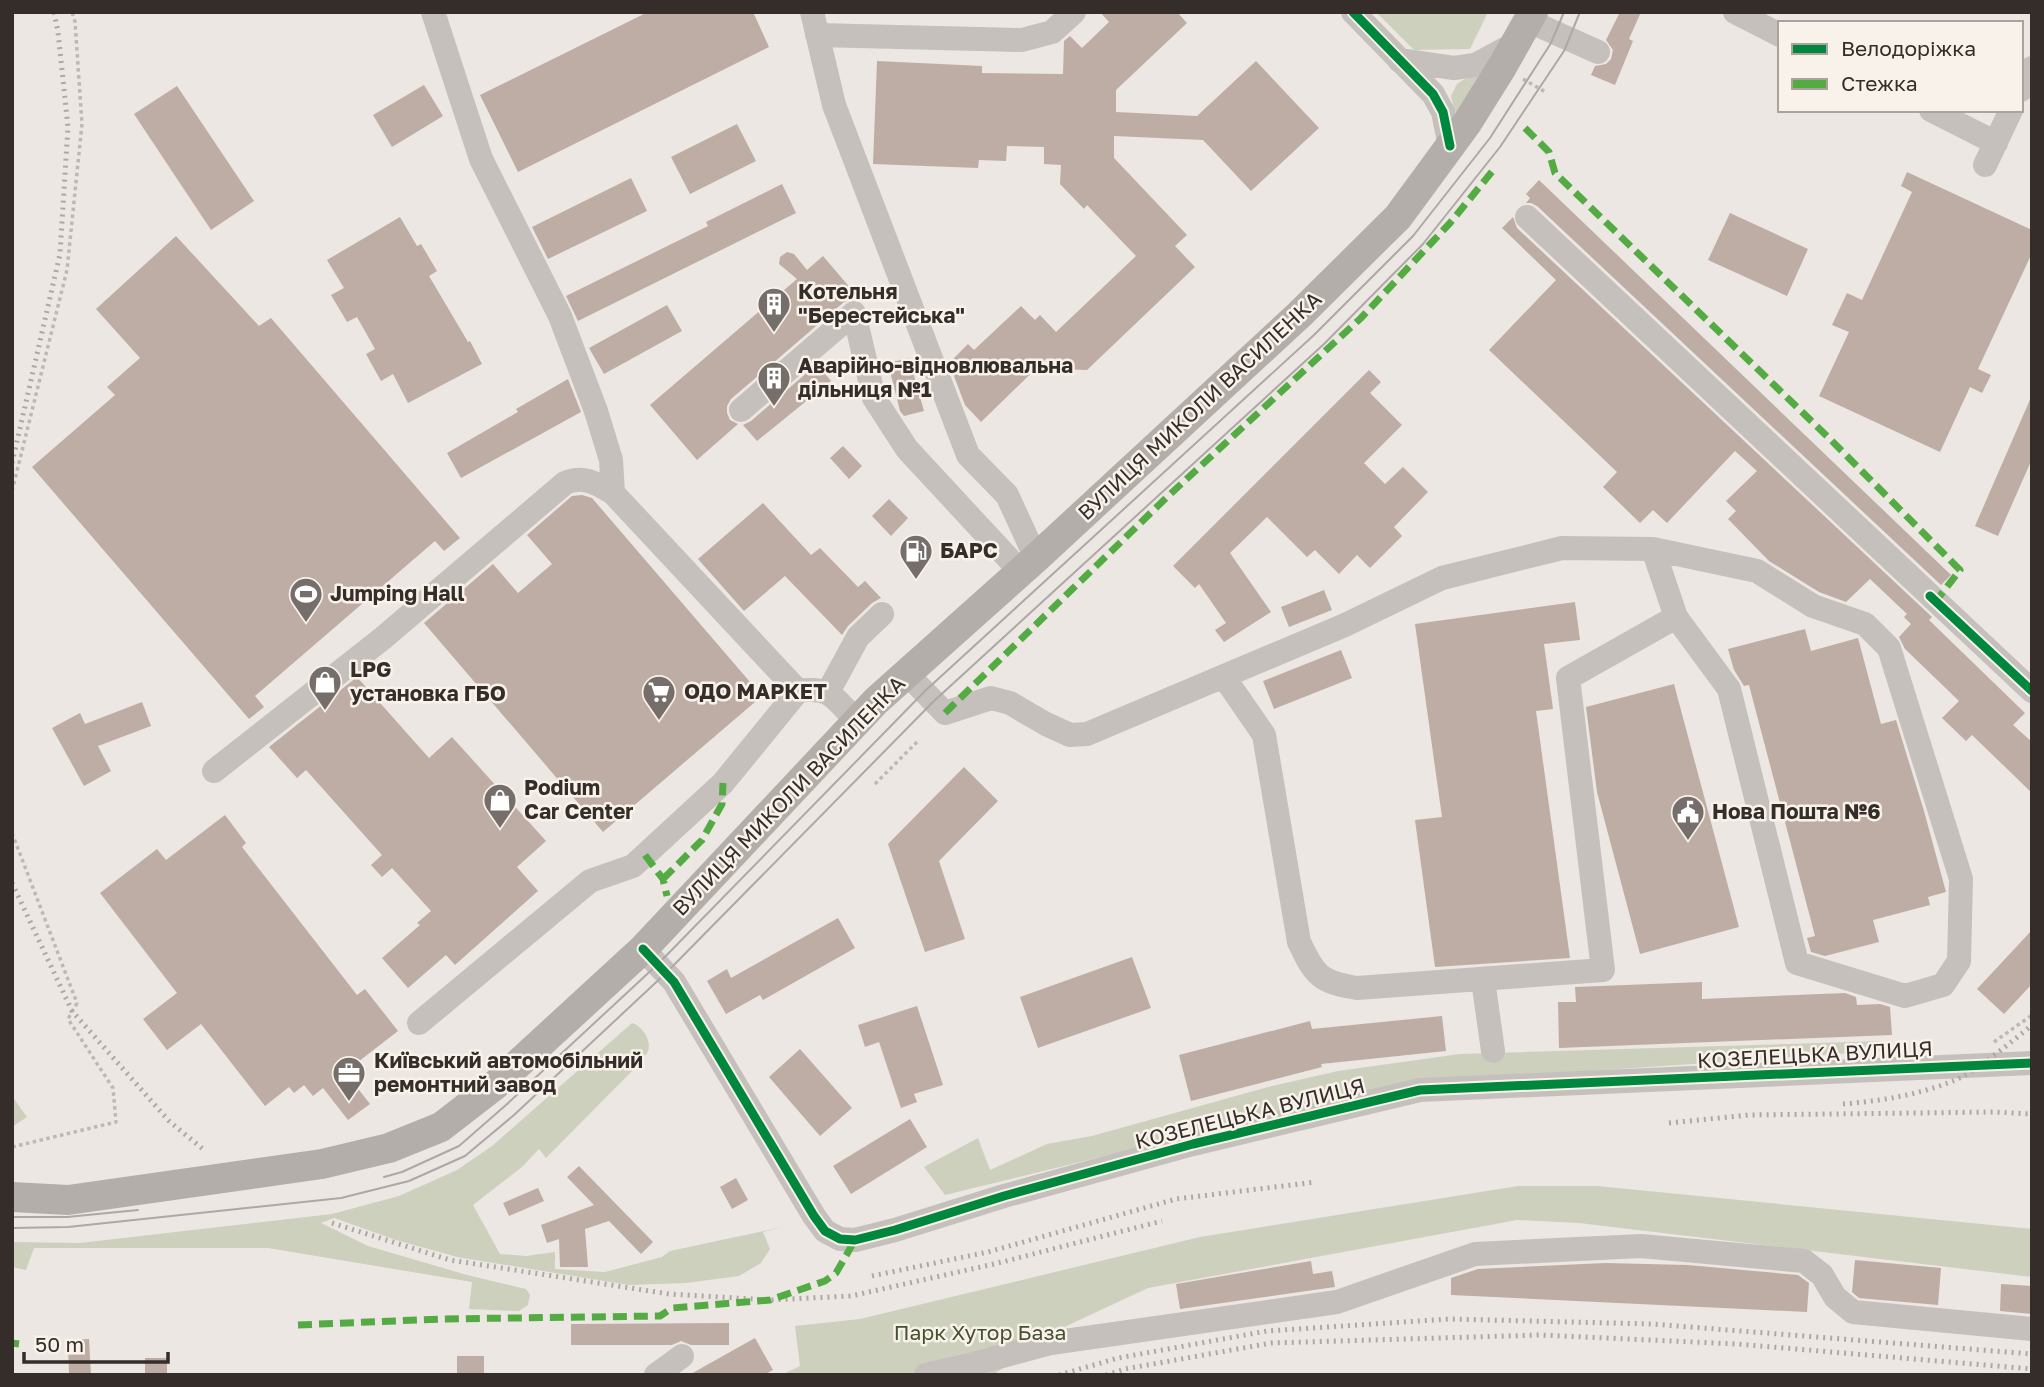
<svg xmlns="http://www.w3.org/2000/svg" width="2044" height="1387" font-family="'Golos Text',sans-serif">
  <rect width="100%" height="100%" fill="#ece7e2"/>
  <path fill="#cdd0bd" d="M1376 12H1488L1470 49 1414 50Z
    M1469 76 1484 77 1459 118 1454 109 1451 96 1457 84Z
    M632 1023C642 1026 652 1040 648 1051 646 1056 640 1062 637 1066L546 1158 539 1149 522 1167 473 1205 500 1254 526 1256 555 1252V1269L605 1272 662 1257 670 1251 783 1227 763 1232 770 1249 761 1263 739 1276 686 1283 629 1285 457 1257 396 1240 334 1218 321 1223 368 1246 467 1275 526 1289 530 1295 528 1305 519 1311 469 1309 472 1282 268 1248H34L26 1270 12 1267V1242L80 1243 332 1214 399 1196 457 1170 492 1146Z
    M1882 1041 1881 1051 1399 1084 945 1195 924 1167 978 1138 990 1170 1047 1144 1092 1136 1268 1087 1338 1071 1460 1054Z
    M12 1096 27 1117 12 1127Z
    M1518 1186H1597L2032 1229V1277L1579 1223 1517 1220 1148 1288 1060 1329 993 1375H781L800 1366 795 1326 860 1319 1200 1237Z"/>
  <path fill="#beada5" d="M648 12H753L769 47 518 172 480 95Z
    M1100 12H1177L1187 23 1116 90V112L1197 116 1256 61 1319 128 1251 191 1203 140 1114 136V158L1187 235 1175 246 1195 267 1087 370 1057 369 1047 358 981 422 965 405 949 363 968 344 974 350 1021 306 1035 320 1040 315 1056 332 1136 256 1087 205 1084 209 1060 184 1061 165 1044 164V147L1007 146 1006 161 979 160 978 168 873 164 877 61 982 66V73L1063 74 1064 41 1070 36 1082 48 1109 22Z
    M1620 12H1641L1629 39 1633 41 1615 85 1591 75 1595 66 1606 64 1611 59 1613 50 1606 40Z
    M424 85 443 116 392 147 373 115Z
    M177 86 254 201 211 230 134 114Z
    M737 124 756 161 690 194 671 157Z
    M1907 172 2032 230V253L1978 369 1991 375 1982 393 1970 387 1940 452 1819 396 1849 332 1832 325 1847 293 1862 300 1912 192 1901 186Z
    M631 178 647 211 548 259 532 227Z
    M1539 180 1951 575 1941 585 1537 206 1531 203H1526L1530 198 1526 194Z
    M782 184 796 213 578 321 566 296 708 226 706 222Z
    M1730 213 1808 249 1787 296 1708 260Z
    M400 217 417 246 421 244 437 271 429 276 468 342 470 341 482 364 408 403 393 374 381 381 366 354 375 349 357 317 347 322 331 295 344 288 327 260Z
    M1513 217 1517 228 1932 617 1929 620 2025 713 2013 725 2032 742V793L1972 735 1966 741 1942 718 1959 701 1905 649 1899 637 1911 624 1904 617 1907 614 1870 579 1846 602 1819 592 1769 561 1728 519 1736 511 1726 501 1757 471 1735 451 1667 523 1653 510 1640 523 1603 487 1617 472 1489 350 1556 280 1502 228Z
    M176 236 259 326 271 318 460 538 444 551 435 541 255 696 264 707 249 719 32 467 115 395 107 387 140 358 96 309Z
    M787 252 794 254 807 270 823 256 858 297 844 302 731 399 727 406V413L730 420 738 424 697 460 650 405 797 279 779 264 780 257Z
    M667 305 682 331 604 374 589 348Z
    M909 358 924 411 904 416 900 411 888 363Z
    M817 364 831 381 757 441 743 425 751 421Z
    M1369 370 1381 382 1370 393 1402 425 1364 463 1385 484 1403 467 1428 492 1394 527 1402 536 1370 568 1357 555 1339 574 1315 550 1307 557 1267 517 1230 553 1271 612 1224 642 1215 630 1226 623 1199 584 1195 588 1173 566Z
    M568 379 581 412 461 478 447 453 518 412 516 409Z
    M2032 395V459L1998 536 1975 526Z
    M843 446 862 466 849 479 830 458Z
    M582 495 592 498 762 696 603 832 424 623 493 564 518 593 552 564 527 535 572 496Z
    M889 499 908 518 891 536 872 516Z
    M763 503 811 555 820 548 858 587 865 581 881 598 872 603 848 626 842 635 785 576 744 611 698 559Z
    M1324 590 1332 610 1289 627 1281 607Z
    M1575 602 1580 640 1544 644 1553 709 1536 711 1570 958 1435 967 1415 820 1442 817 1415 624Z
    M1805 629 1811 651 1858 638 1881 724 1896 720 1924 811 1946 892 1928 897 1930 905 1873 920 1879 942 1825 956 1811 952 1807 938 1815 936 1749 685 1744 686 1734 670 1728 649Z
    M1341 650 1352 678 1274 709 1263 681Z
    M357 677 429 758 452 737 546 841 517 867 538 891 455 965 446 955 408 988 382 958 420 925 417 923 431 911 392 868 382 877 371 865 382 855 306 770 297 778 269 747Z
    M1674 684 1739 927 1640 954 1597 792 1586 707Z
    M142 702 151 726 98 746 111 771 84 786 52 728 80 713 85 724Z
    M964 767 998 801 939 861 965 939 925 952 888 844Z
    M225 815 246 843 242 847 357 995 365 989 398 1031 345 1072 370 1104 348 1120 323 1088 313 1096 304 1085 294 1093 289 1087 265 1106 201 1024 167 1050 143 1019 177 993 100 893 157 849 166 860Z
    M838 918 855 948 763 1000 760 995 726 1014 707 981 727 969 731 978Z
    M2032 930V984L2004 1014 1977 989Z
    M1132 957 1151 1008 1038 1048 1020 997Z
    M1702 982V999L1845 993 1856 997 1857 1005 1880 1004 1890 1007 1892 1035 1559 1048 1558 1002H1576L1575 987Z
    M917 1006 943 1085 914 1094 917 1102 901 1108 879 1042 865 1047 858 1025Z
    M1442 1016 1446 1051 1321 1064 1322 1067 1191 1101 1179 1055 1310 1021 1312 1029Z
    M800 1049 852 1108 820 1136 769 1077Z
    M910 1119 927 1147 851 1194 833 1166Z
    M579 1166 653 1242 641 1254 609 1221 585 1229 588 1267H560L559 1239 547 1243 541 1225 594 1205 567 1177Z
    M736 1178 748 1200 732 1209 720 1187Z
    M538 1188 544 1201 509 1216 503 1203Z
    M1855 1260 1941 1268 1938 1305 1859 1298 1852 1292Z
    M1311 1261 1313 1274 1332 1271 1335 1287 1180 1309 1176 1284Z
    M1605 1263 1688 1265 1798 1275 1809 1283 1807 1312 1451 1295V1278L1478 1269Z
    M2001 1284 2032 1286V1314L2000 1311Z
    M729 1323V1345H691L681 1341 672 1345H571V1324Z
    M755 1338 773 1370 764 1375H689Z
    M89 1339 91 1375H69L68 1340Z
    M457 1356H484V1375H457Z
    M145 1358H167V1375H145Z"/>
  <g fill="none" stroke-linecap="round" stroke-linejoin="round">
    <path stroke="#beb8b3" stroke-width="3.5" stroke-dasharray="3.5 3.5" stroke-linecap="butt" d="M1523 79 1547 93
      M12 491 67 270 82 124 75 22 72 12
      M875 784 917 742
      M12 833 77 1003 68 1019 113 1088 116 1122 12 1147
      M1994 1042 2032 1015"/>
    <path stroke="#c5c0bb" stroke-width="24" d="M433 12 481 159 560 316 596 411 611 460 613 493
      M812 12 834 105 968 455 1007 495 1036 558
      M1353 12 1433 94 1443 112 1450 146
      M1735 12 1780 35
      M1529 21 1598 52
      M817 35 1022 40 1052 32 1074 12
      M1399 60 1454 68 1475 65 1516 43
      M2021 90 2032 68
      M1931 110 1996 143
      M1985 165 2011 110
      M1527 217 2032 691
      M741 410 854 313 874 398 907 449 1021 572
      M907 674 945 713 991 698 1010 703 1046 724 1070 735 1087 734 1345 625 1442 578 1562 548 1653 549 1757 571 1813 606 1865 624 1889 648 1961 879 1959 961 1943 985 1905 996 1797 963 1729 689 1676 617 1653 549
      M1224 677 1264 735 1299 942C1315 975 1319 982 1357 988L1603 970 1568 678 1676 617
      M828 692 858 637 882 614
      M214 771 383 638 565 483C584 475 596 483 613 493L798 691
      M643 949 674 982 814 1216 825 1231 840 1239 855 1240 895 1230 1004 1196 1193 1144 1420 1090 2032 1063
      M1483 980 1493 1051
      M419 1023 590 881 633 866 723 783 798 691C832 686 834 699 857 721
      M656 1375 682 1356
      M926 1375 969 1365 1051 1343 1337 1302 1475 1254 1641 1246 1804 1261 1822 1275 1835 1297 1853 1312 2032 1329"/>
    <path stroke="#b4aeaa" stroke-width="30" d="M12 1197 68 1200 322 1164 389 1148 441 1127 494 1086 643 949 876 701 1036 558 1299 315 1398 217 1467 123 1502 67 1533 12"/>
    <path stroke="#ada8a5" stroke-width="2" d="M384 1177 402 1172 459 1146 506 1105 658 964 925 691 1314 335 1413 236 1490 138 1551 43 1564 12
      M12 1217H67L138 1210
      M12 1228 68 1227 341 1198 409 1181 465 1156 514 1115 666 973 934 701 1324 344 1423 244 1500 147 1564 51 1580 12"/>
    <path stroke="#ada8a5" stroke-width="5" stroke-dasharray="2 5" stroke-linecap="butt" d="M12 463 60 254 68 127 58 32 54 12
      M12 883 72 1011 169 1121 204 1150
      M1843 1104C1880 1101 1918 1095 1953 1081 1974 1073 2014 1040 2032 1025
      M1669 1123 1749 1115 1995 1112 2032 1114
      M332 1223 450 1260 669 1294 770 1300 851 1296 994 1264 1162 1221
      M872 1276 988 1252 1176 1199 1316 1182
      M1059 1375 1118 1358 1267 1331 1449 1319 1652 1324 2032 1354
      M1106 1375 1125 1369 1271 1343 1540 1335 1737 1344 2032 1369"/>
    <path stroke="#54ab44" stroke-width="7" stroke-dasharray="14 7" stroke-linecap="butt" d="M1525 128 1549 152 1555 173 1831 440 1960 570 1936 601
      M945 713 1166 498 1361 318 1450 223 1495 168
      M645 855 663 879 667 896
      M663 879 702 840 722 804 723 783
      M298 1325 441 1319 660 1316 672 1308 770 1300 825 1281 836 1273 855 1240
      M12 1343 19 1344"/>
    <defs>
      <path id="cycleway" d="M1353 12 1433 94 1443 112 1450 146
        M1930 596 2032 691
        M643 949 674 982 814 1216 825 1231 840 1239 855 1240 895 1230 1004 1196 1193 1144 1420 1090 2032 1063"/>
    </defs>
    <use href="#cycleway" stroke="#f8f2ea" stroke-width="13"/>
    <use href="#cycleway" stroke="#00873e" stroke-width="9"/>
  </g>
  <defs>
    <symbol id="building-pin" viewBox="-11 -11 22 30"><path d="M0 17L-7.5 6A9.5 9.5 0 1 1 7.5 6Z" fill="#756e6a" stroke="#f8f2ea"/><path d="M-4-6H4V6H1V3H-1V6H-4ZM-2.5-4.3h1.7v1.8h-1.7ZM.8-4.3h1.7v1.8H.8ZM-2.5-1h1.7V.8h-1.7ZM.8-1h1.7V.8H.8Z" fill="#fff"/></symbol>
    <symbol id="fuel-pin" viewBox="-11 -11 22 30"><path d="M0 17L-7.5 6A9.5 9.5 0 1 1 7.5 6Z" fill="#756e6a" stroke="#f8f2ea"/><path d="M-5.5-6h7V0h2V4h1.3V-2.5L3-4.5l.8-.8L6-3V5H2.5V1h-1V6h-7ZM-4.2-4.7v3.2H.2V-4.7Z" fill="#fff"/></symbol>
    <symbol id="stadium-pin" viewBox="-11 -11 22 30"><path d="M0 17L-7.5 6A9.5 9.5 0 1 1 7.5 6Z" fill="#756e6a" stroke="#f8f2ea"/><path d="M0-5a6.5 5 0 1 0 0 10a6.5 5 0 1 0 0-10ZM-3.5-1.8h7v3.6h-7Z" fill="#fff"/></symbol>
    <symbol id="shop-pin" viewBox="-11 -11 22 30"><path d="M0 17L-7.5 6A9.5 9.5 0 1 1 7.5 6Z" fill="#756e6a" stroke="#f8f2ea"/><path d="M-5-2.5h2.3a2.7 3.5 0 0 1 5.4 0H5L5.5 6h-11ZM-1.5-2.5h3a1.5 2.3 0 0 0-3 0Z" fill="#fff"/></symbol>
    <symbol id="supermarket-pin" viewBox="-11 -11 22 30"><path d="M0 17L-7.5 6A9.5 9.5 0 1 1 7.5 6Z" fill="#756e6a" stroke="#f8f2ea"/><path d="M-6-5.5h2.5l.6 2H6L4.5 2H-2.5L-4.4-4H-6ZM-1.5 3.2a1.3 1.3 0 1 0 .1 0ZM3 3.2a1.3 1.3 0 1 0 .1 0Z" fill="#fff"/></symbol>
    <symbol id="civic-pin" viewBox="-11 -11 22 30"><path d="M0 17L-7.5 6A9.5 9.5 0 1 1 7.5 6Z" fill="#756e6a" stroke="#f8f2ea"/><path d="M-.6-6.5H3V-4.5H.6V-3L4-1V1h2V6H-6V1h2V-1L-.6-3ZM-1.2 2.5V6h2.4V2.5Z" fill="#fff"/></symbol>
    <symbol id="office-pin" viewBox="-11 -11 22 30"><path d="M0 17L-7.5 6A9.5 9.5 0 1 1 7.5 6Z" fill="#756e6a" stroke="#f8f2ea"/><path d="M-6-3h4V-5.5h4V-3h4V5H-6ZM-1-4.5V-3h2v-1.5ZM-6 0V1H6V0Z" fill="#fff"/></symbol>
  </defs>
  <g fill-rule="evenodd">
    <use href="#building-pin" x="755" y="285" width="38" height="52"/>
    <use href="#building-pin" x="755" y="359" width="38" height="52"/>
    <use href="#fuel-pin" x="897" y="532" width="38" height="52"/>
    <use href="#stadium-pin" x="287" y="575" width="38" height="52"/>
    <use href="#shop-pin" x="306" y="663" width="38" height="52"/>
    <use href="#supermarket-pin" x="640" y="673" width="38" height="52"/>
    <use href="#shop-pin" x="481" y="781" width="38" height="52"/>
    <use href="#civic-pin" x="1669" y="793" width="38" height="52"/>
    <use href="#office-pin" x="330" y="1054" width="38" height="52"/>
  </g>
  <g text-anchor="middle" stroke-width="5" stroke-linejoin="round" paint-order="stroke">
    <g font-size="21" font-weight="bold" fill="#352d29" stroke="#f8f2ea" text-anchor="start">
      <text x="798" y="299">Котельня<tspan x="798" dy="24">"Берестейська"</tspan></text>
      <text x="798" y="373">Аварійно-відновлювальна<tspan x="798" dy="24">дільниця №1</tspan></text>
      <text x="940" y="558">БАРС</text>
      <text x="330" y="601">Jumping Hall</text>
      <text x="350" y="677">LPG<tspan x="350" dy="24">установка ГБО</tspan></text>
      <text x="684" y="699">ОДО МАРКЕТ</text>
      <text x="524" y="795">Podium<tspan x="524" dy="24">Car Center</tspan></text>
      <text x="1712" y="819">Нова Пошта №6</text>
      <text x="374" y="1068">Київський автомобільний<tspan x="374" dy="24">ремонтний завод</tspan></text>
    </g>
    <g font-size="21" fill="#352d29" stroke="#f8f2ea">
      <text transform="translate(1200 406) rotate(-43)" y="7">ВУЛИЦЯ МИКОЛИ ВАСИЛЕНКА</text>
      <text transform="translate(789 796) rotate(-46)" y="7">ВУЛИЦЯ МИКОЛИ ВАСИЛЕНКА</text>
      <text transform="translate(1815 1055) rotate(-3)" y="7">КОЗЕЛЕЦЬКА ВУЛИЦЯ</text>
      <text transform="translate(1250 1114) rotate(-14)" y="7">КОЗЕЛЕЦЬКА ВУЛИЦЯ</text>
    </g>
    <g font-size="21" fill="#45512f" stroke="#f8f2ea">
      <text x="980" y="1340">Парк Хутор База</text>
    </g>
  </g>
  <rect width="2044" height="1387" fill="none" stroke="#352d29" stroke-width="28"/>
  <rect x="1778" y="21" width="245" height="91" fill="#f8f2ea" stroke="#aaa39d" stroke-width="2"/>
  <rect x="1792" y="44" width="35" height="10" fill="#00873e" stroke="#aaa39d" stroke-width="2"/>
  <text x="1841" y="56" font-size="21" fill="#352d29">Велодоріжка</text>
  <rect x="1792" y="79" width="35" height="10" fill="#54ab44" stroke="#aaa39d" stroke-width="2"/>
  <text x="1841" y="91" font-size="21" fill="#352d29">Стежка</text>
  <path d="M24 1352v10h144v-10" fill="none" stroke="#352d29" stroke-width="3.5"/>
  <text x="35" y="1352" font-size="21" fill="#352d29" stroke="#f8f2ea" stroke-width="5" paint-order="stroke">50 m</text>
</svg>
